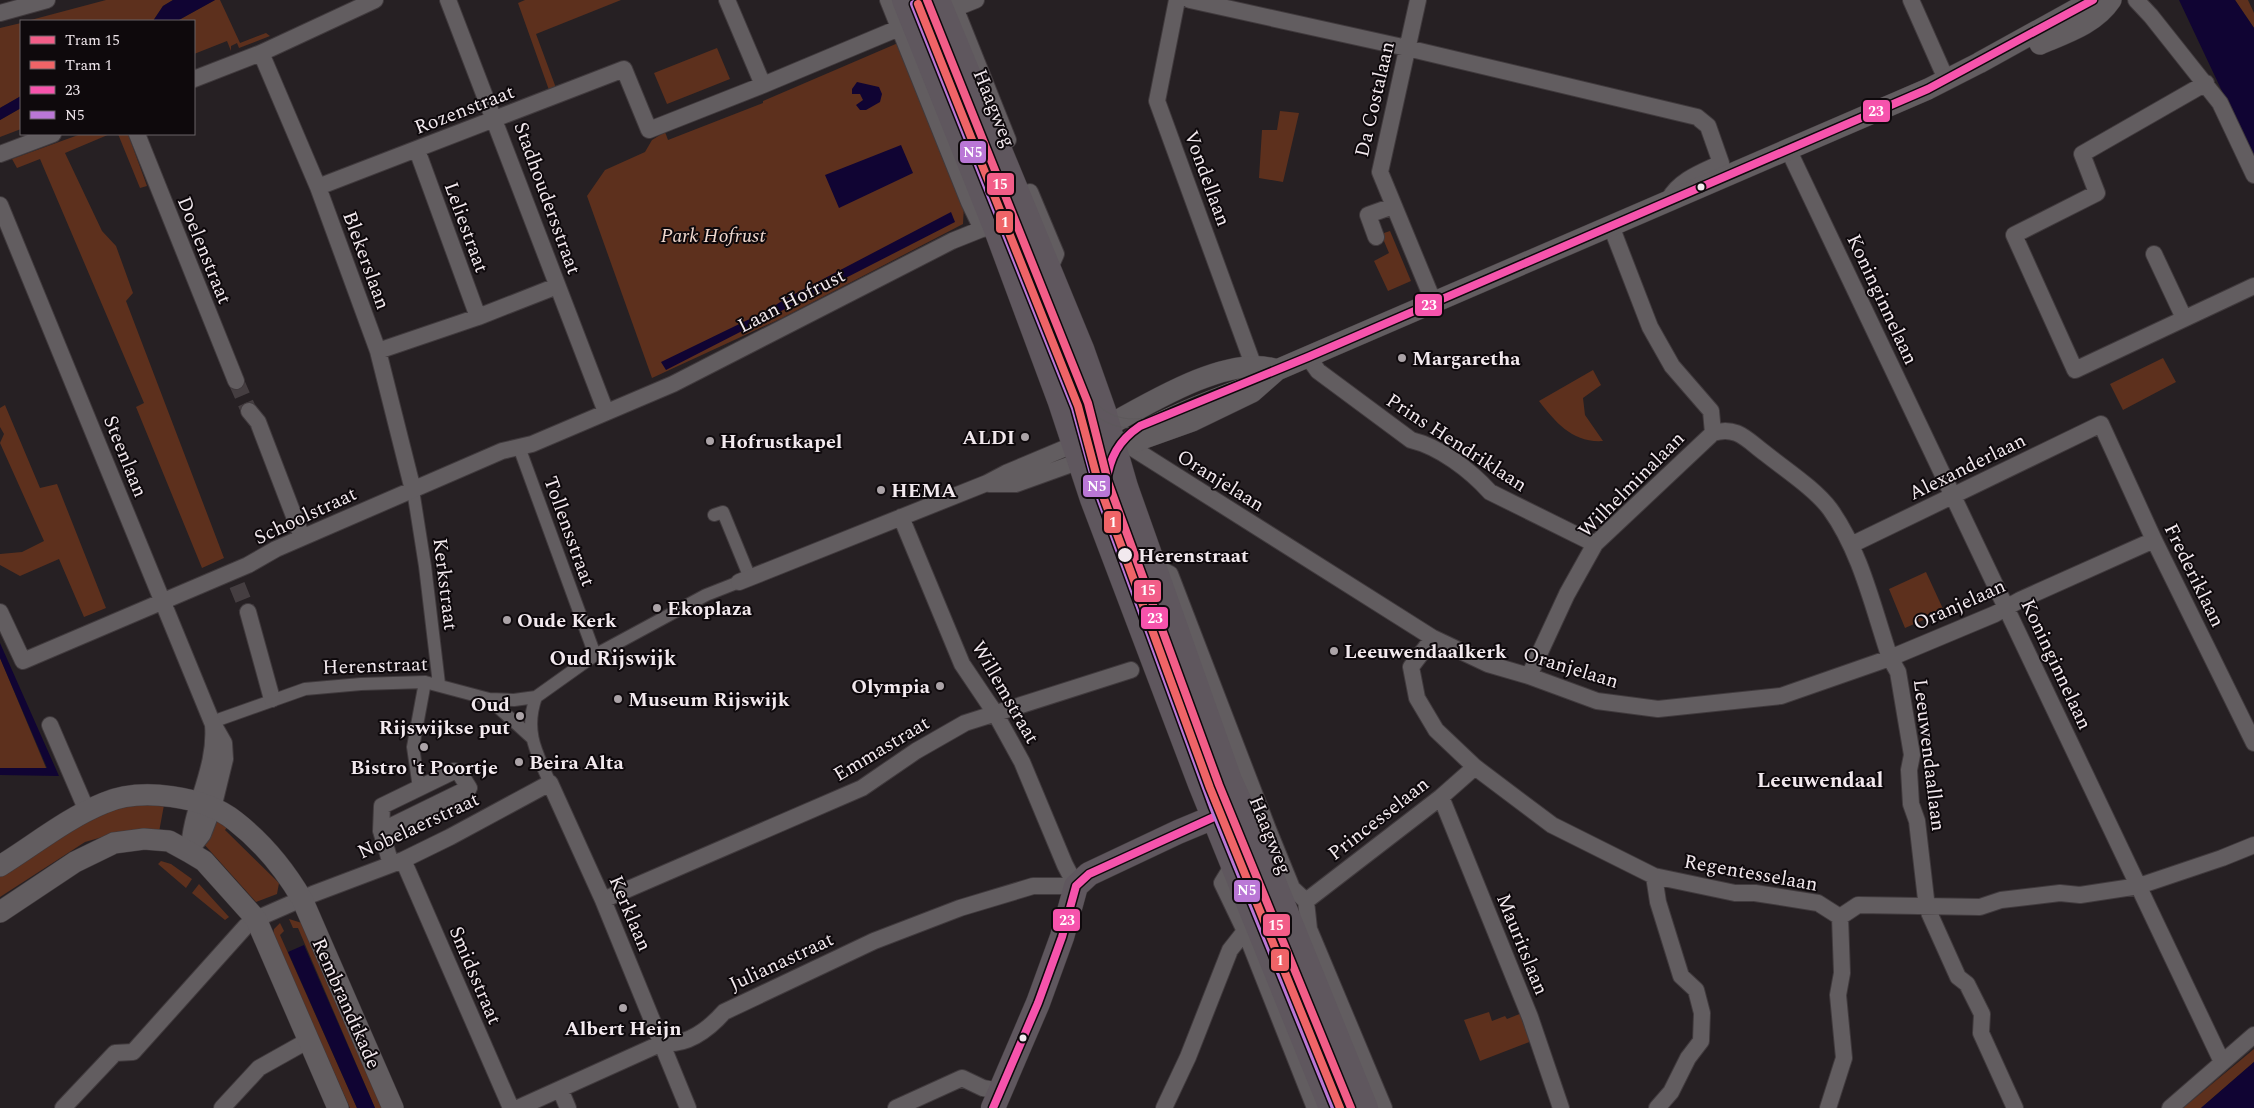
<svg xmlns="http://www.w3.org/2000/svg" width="2254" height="1108" font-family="Spectral,serif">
  <rect width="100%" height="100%" fill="#262023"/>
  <path fill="#5d301d" d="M106 0H173L163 6 153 21H27Z
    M215 0H220L240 43 266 33 270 36 239 48 237 43 231 46V51L227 41 194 54V21H177Z
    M525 0H621L536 34 556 88 549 90 518 3Z
    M2235 0H2248L2254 13V28Z
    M21 23V96L0 108V28Z
    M898 43 964 204 963 224 782 318 652 378 587 196 605 170 645 152 652 140 665 132 668 140 763 103V101Z
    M717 48 730 79 667 104 654 73Z
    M21 108V129L0 137V120Z
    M1280 111 1299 113 1283 182 1259 178 1262 130H1277Z
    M81 134H110L65 153 102 231 116 246 133 293 126 301 224 558 202 568 136 407 144 403 40 159 17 168 12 159Z
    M118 134H128L147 186 140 188Z
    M1390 231 1411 281 1388 291 1374 261 1389 253 1381 234Z
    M2163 358 2176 382 2123 410 2110 384Z
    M1593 370 1601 385 1583 398 1585 415 1603 441C1573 443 1556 423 1539 401Z
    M5 405 40 488 57 484 106 608 84 617 59 559 20 576 0 565V554L22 552 44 541 0 443 4 434 0 427V408Z
    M1926 572 1944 611 1905 628 1889 589Z
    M0 658 49 775 0 774Z
    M128 804 164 805 159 832 123 831 85 842 0 897V873L93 814Z
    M216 821 228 826 225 830 279 883 277 894 256 902 203 843Z
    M161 861 171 864 192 879 186 888 158 864Z
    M199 884 229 917 225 920 192 893Z
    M289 919 302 923 383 1108H375L298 928H293Z
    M280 923 284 931 280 935 357 1108H350L273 935 274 929Z
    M1489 1012 1492 1021 1505 1016 1507 1019 1522 1013 1532 1041 1480 1061 1464 1020Z
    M2254 1049V1062L2201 1108H2183Z"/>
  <path fill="#100433" d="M173 0H215L177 21H153L163 6Z
    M2179 0H2235L2254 28V159Z
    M857 82 879 87 882 94 880 102 866 110H860L856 105 863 100 860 94H852V89Z
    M21 96V108L0 120V108Z
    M901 145 913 173 839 208 825 175Z
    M951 212 955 222 666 370 661 362 768 310 785 299Z
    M0 643 59 776 0 775V768H47L0 658Z
    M304 945 375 1108H357L288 952Z
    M2254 1062V1108H2201Z"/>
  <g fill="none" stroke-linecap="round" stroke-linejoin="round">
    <path stroke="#453e41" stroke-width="16" stroke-dasharray="16 8" stroke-linecap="butt" d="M236 381 249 411
      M237 585 248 612"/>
    <defs>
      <path id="pedestrian" d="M519 447 595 655
        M413 490 425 566 439 684
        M714 515 723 512 750 578
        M536 697C524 731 536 752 550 783
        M489 699 531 737
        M212 722 305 689 361 684 425 682 489 699 514 700 536 697 595 655 706 595 739 582
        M419 788 413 747 425 682"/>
      <path id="minor" d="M448 0 606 412
        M727 0 763 85
        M888 0 969 202 982 229
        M952 0 1008 140
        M1177 0 1157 101 1254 367
        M1190 0 1407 48 1697 117 1708 126 1721 163C1702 172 1679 180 1669 199
        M1418 0 1380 172 1434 303
        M1911 0 1946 79
        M2136 0 2151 16 2220 103 2254 175
        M956 8 976 0
        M0 13 47 0
        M261 53 318 187 378 351 413 490
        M194 79 261 53 375 0
        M2206 83 2082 154 2097 193 2014 235 2075 370 2254 286
        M137 134 236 381
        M1788 149 2222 1062
        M417 150 478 317
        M0 154 53 134
        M318 187 624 69 649 130 763 85 899 28
        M1030 192 1056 254 1049 270
        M0 205 212 722 224 743 225 759 213 808 203 834 189 852
        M1611 226 1650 327 1672 366 1711 411 1713 433C1737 425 1748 441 1766 454 1786 470 1815 489 1830 509 1861 552 1873 608 1890 658L1898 672 1912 755 1909 770 1911 804 1917 821 1927 908 1958 977 1967 984 1982 1014 1981 1033 2015 1108
        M1376 237 1368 215 1393 206
        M2154 254 2184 318
        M378 351 478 317 557 286
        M1308 357 1318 371 1411 440C1440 447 1470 470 1490 492L1595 544
        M249 411 258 422 302 537
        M1126 444 1433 638 1488 664 1529 676 1597 701 1658 709 1781 696 1890 658 1995 614 2020 600 2154 540
        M989 484H1016L1080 461
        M1851 545 2101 424 2154 540 2254 743
        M1154 566 1170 574 1268 829 1292 888 1306 901 1309 929 1384 1108
        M739 582 987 483 1006 473 1075 444
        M0 612 23 661 248 565 276 549 502 451 532 444 673 384 952 241 982 229 995 227
        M248 612 272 699
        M1433 638 1411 667 1417 698 1436 730 1475 767 1552 825 1654 876 1735 893H1755L1818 903 1840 917 1858 905 1980 907 2001 900 2060 893 2080 895 2139 886 2222 858 2254 845
        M1529 676 1567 594 1595 544 1713 433
        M50 725 87 811
        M1441 797 1530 1017 1561 1108
        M381 831 382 806 454 771 459 772 469 788 381 831 391 864
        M189 852C190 808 217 769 213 725
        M403 860 511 1108
        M1233 865 1222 883 1245 931 1315 1108
        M1654 876 1658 902 1681 976 1696 990 1702 1013 1701 1041 1688 1058 1671 1092 1657 1108
        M603 900 862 788 916 751 965 723 1131 670
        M1306 901 1441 797 1475 767
        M560 1089 568 1108
        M63 1108 115 1053 133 1052 246 926 256 919 313 894 403 860 450 837 550 783 603 900 688 1108
        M222 1108 259 1068 309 1040
        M518 1108 662 1043C687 1046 708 1030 724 1012L874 941 960 908 1033 886H1076L1065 865 1022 762 995 713 962 664 901 517
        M896 1108 962 1078 983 1088 1000 1091
        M1164 1108 1188 1057 1230 950 1245 931
        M1828 1108 1844 1058 1838 995 1842 973 1840 917
        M2170 1108 2254 1035"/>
      <path id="tertiary" d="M2040 44C2066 33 2095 24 2111 0
        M1075 444C1123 420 1223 350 1277 370
        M1080 461 1192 421 1252 392 1277 370 1928 89 1979 63 2093 0
        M0 866C34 845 67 818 104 803 141 787 204 796 235 821 262 842 285 870 302 899L393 1108
        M0 912 75 862 114 843 144 839 169 841 189 852 204 861 256 919 338 1108"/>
      <path id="secondary" d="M904 0 995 227 1060 402 1092 499 1200 784 1331 1108
        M938 0 1082 349 1104 411 1126 487 1230 780 1255 835 1366 1108
        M993 1108 1038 1003 1062 937 1076 886 1089 874 1178 832 1214 817 1230 818"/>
    </defs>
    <use href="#pedestrian" stroke="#403a3d" stroke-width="14"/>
    <use href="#minor" stroke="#403a3d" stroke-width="18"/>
    <use href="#tertiary" stroke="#403a3d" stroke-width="22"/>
    <use href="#secondary" stroke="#403a3d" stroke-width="25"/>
    <use href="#pedestrian" stroke="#625d60" stroke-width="12"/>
    <use href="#minor" stroke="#625d60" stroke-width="16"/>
    <use href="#tertiary" stroke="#625d60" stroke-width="21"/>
    <use href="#secondary" stroke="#5f575e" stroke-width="24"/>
    <path stroke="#5d595b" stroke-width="1" d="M2080 11 2100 0
      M1081 384C1096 408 1114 423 1144 418
      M1075 389C1087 411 1104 427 1130 428
      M1114 497C1109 479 1110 460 1122 446 1134 431 1157 423 1175 416 1210 401 1246 387 1281 372
      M1107 499C1101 480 1100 461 1112 444 1133 412 1266 371 1307 354L1946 77 2087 0"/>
    <defs>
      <path id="bus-1" d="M1225 812 1106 483C1110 457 1118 441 1140 426L1308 357 1928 89 2093 0
        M993 1108 1038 1003 1062 937 1076 886 1089 874 1225 812"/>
      <path id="bus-2" d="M914 4 1075 408 1099 495 1213 807 1335 1108"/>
    </defs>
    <use href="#bus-1" stroke="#0e090c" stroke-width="11"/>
    <use href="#bus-2" stroke="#0e090c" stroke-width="11"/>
    <use href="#bus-1" stroke="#f653ac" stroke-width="8"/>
    <use href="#bus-2" stroke="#ba77d6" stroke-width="8"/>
    <defs>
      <path id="tram-1" d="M927 0 1088 403 1108 482 1219 785 1351 1108"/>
      <path id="tram-2" d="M918 4 1078 406 1099 485 1210 788 1340 1108"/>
    </defs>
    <use href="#tram-1" stroke="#0e090c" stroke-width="11"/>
    <use href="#tram-2" stroke="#0e090c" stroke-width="11"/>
    <use href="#tram-1" stroke="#f25d88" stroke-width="8"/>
    <use href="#tram-2" stroke="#ef6467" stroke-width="8"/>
  </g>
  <g fill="#f2e9ee" stroke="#0e090c" stroke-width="2">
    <circle cx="1701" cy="187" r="4.5"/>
    <circle cx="1125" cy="555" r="8"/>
    <circle cx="1023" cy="1038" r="4.5"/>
  </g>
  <g fill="#aba3a7" stroke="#0e090c" stroke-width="2">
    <circle cx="1402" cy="358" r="5"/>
    <circle cx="1025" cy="437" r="5"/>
    <circle cx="710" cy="441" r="5"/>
    <circle cx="881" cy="490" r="5"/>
    <circle cx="657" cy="608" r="5"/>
    <circle cx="507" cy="620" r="5"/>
    <circle cx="1334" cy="651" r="5"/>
    <circle cx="940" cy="686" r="5"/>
    <circle cx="618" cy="699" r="5"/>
    <circle cx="520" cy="716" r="5"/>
    <circle cx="424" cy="747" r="5"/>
    <circle cx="519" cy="762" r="5"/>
    <circle cx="623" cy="1008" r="5"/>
  </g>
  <g text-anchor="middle" stroke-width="4" stroke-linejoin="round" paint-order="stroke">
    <g font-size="20" fill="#f2e9ee" stroke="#0e090c">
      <text transform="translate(1374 99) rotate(-77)" y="7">Da Costalaan</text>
      <text transform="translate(995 108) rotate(68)" y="7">Haagweg</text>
      <text transform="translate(464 109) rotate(-21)" y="7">Rozenstraat</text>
      <text transform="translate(1208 178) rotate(70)" y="7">Vondellaan</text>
      <text transform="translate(548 198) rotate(70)" y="7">Stadhoudersstraat</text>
      <text transform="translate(467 227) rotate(70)" y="7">Leliestraat</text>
      <text transform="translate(205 250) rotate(68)" y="7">Doelenstraat</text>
      <text transform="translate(367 260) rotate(70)" y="7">Blekerslaan</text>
      <text transform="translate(1883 299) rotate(65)" y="7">Koninginnelaan</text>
      <text transform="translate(791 300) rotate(-27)" y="7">Laan Hofrust</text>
      <text transform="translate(1457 442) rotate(33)" y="7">Prins Hendriklaan</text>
      <text transform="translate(126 456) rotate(68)" y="7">Steenlaan</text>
      <text transform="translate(1967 466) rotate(-26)" y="7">Alexanderlaan</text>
      <text transform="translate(1221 480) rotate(32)" y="7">Oranjelaan</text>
      <text transform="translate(1631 484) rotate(-45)" y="7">Wilhelminalaan</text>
      <text transform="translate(305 515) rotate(-25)" y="7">Schoolstraat</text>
      <text transform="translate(570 531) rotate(70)" y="7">Tollensstraat</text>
      <text transform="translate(2195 575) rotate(64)" y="7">Frederiklaan</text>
      <text transform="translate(446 584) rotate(83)" y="7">Kerkstraat</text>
      <text transform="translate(1959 604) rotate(-24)" y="7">Oranjelaan</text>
      <text transform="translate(2057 664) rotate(65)" y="7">Koninginnelaan</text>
      <text transform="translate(375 665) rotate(-2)" y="7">Herenstraat</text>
      <text transform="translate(1571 667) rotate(17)" y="7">Oranjelaan</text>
      <text transform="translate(1006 692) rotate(60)" y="7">Willemstraat</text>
      <text transform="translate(881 748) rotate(-31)" y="7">Emmastraat</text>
      <text transform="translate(1930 755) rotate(83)" y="7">Leeuwendaallaan</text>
      <text transform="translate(1378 818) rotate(-38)" y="7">Princesselaan</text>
      <text transform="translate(418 825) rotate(-25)" y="7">Nobelaerstraat</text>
      <text transform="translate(1271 835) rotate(68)" y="7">Haagweg</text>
      <text transform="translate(1751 872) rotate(10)" y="7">Regentesselaan</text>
      <text transform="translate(631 913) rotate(67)" y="7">Kerklaan</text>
      <text transform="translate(1523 944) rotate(68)" y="7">Mauritslaan</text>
      <text transform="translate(781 961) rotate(-25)" y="7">Julianastraat</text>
      <text transform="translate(476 975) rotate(67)" y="7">Smidsstraat</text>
      <text transform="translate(347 1003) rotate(66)" y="7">Rembrandtkade</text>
    </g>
    <g font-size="20" font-style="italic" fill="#f1d9cf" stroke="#0e090c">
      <text x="713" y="242">Park Hofrust</text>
    </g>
    <g font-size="20" font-weight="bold" fill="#f2e9ee" stroke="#0e090c" text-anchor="start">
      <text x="1412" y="365">Margaretha</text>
      <text x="1015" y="444" text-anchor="end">ALDI</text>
      <text x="720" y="448">Hofrustkapel</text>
      <text x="891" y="497">HEMA</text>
      <text x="667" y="615">Ekoplaza</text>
      <text x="517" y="627">Oude Kerk</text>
      <text x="1344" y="658">Leeuwendaalkerk</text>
      <text x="930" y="693" text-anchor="end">Olympia</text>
      <text x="628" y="706">Museum Rijswijk</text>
      <text x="510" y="711" text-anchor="end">Oud<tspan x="510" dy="23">Rijswijkse put</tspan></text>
      <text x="529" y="769">Beira Alta</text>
      <text x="424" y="774" text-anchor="middle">Bistro 't Poortje</text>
      <text x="623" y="1035" text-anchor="middle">Albert Heijn</text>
    </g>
    <g font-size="20" font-weight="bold" fill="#f2e9ee" stroke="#0e090c" text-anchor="start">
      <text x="1138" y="562">Herenstraat</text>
    </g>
    <g font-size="21" font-weight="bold" fill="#f2e9ee" stroke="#0e090c">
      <text x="613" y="665">Oud Rijswijk</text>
      <text x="1820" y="787">Leeuwendaal</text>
    </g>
  </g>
  <g stroke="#0e090c" stroke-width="2">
    <rect x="1862" y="99" width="29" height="24" rx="5" fill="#f653ac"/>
    <rect x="959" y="140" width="28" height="24" rx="5" fill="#ba77d6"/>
    <rect x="986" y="172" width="29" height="24" rx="5" fill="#f25d88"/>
    <rect x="995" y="210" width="19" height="24" rx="5" fill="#ef6467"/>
    <rect x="1414" y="293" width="29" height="24" rx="5" fill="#f653ac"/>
    <rect x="1082" y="474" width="29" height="24" rx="5" fill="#ba77d6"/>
    <rect x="1103" y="510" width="19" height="24" rx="5" fill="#ef6467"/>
    <rect x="1133" y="579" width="29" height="24" rx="5" fill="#f25d88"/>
    <rect x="1140" y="606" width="29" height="24" rx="5" fill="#f653ac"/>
    <rect x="1233" y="879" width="28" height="24" rx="5" fill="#ba77d6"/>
    <rect x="1052" y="908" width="29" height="24" rx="5" fill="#f653ac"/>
    <rect x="1262" y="913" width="29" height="24" rx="5" fill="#f25d88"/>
    <rect x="1270" y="948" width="20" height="24" rx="5" fill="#ef6467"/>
  </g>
  <g font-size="14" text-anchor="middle" font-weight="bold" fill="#fff">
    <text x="1876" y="116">23</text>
    <text x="973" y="157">N5</text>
    <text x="1000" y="189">15</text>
    <text x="1005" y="227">1</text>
    <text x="1429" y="310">23</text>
    <text x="1097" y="491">N5</text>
    <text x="1113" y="527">1</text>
    <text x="1148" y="595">15</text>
    <text x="1155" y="623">23</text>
    <text x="1247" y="895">N5</text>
    <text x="1067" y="925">23</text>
    <text x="1276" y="930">15</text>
    <text x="1280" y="965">1</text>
  </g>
  <rect x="20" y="20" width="175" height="115" fill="#0e090c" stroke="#696366"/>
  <rect x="30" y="36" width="25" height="8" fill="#f25d88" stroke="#696366"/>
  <text x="65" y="45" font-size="15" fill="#f2e9ee">Tram 15</text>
  <rect x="30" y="61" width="25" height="8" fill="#ef6467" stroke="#696366"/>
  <text x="65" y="70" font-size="15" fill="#f2e9ee">Tram 1</text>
  <rect x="30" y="86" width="25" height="8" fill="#f653ac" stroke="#696366"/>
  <text x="65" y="95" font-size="15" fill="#f2e9ee">23</text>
  <rect x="30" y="111" width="25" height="8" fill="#ba77d6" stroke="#696366"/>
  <text x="65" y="120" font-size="15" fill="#f2e9ee">N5</text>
</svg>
